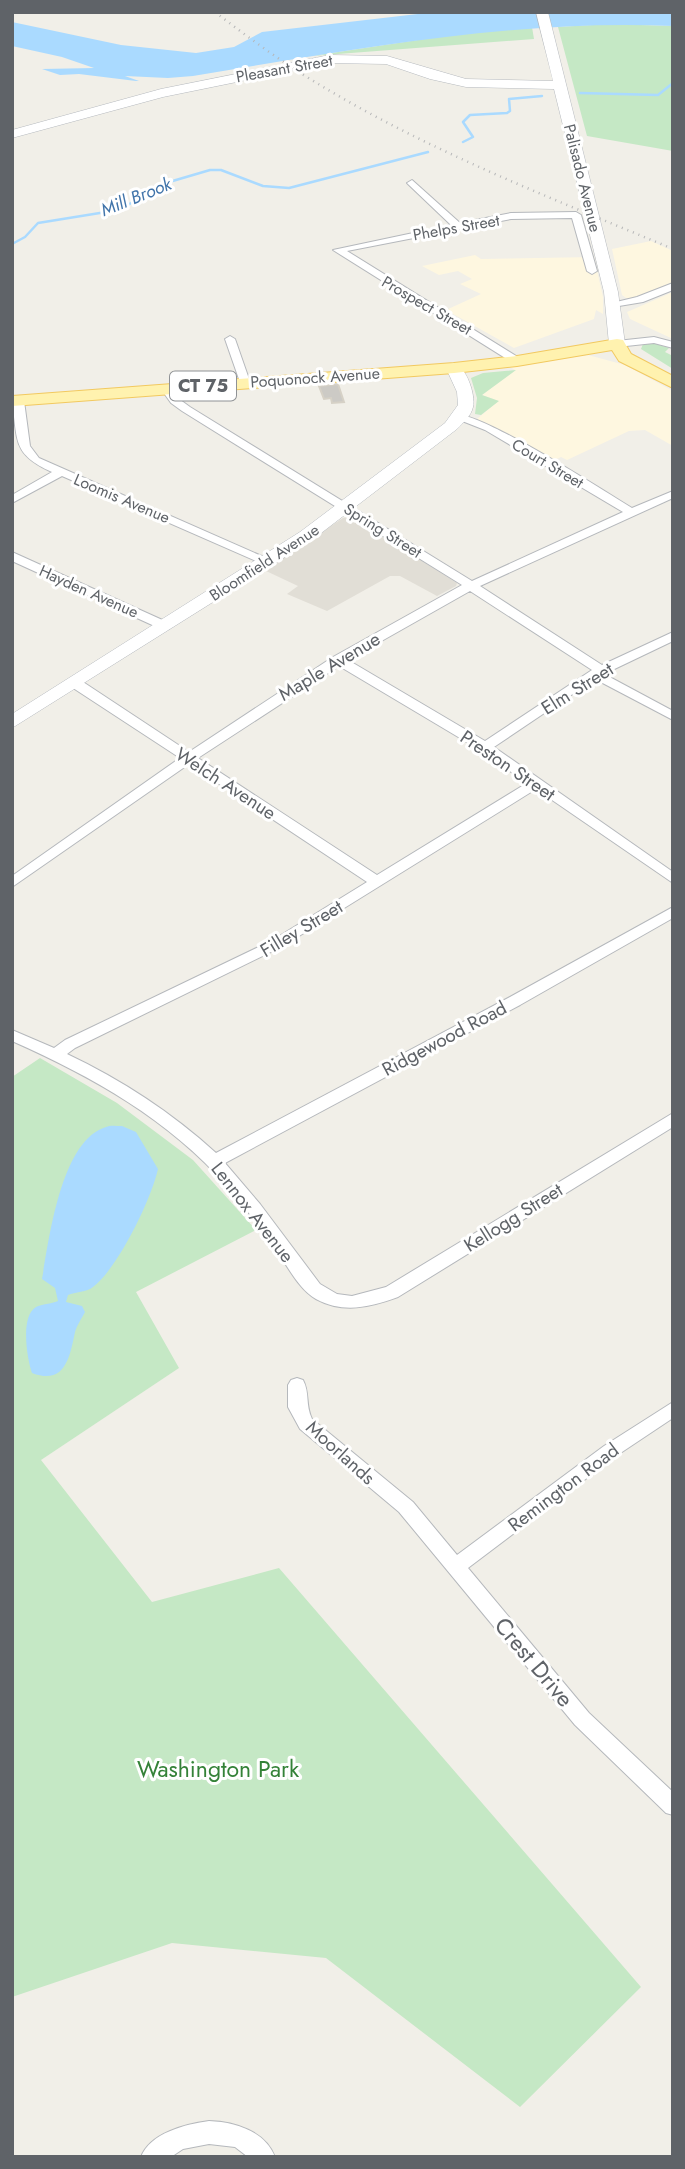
<svg xmlns="http://www.w3.org/2000/svg" width="685" height="2169" font-family="Jost,sans-serif">
  <rect width="100%" height="100%" fill="#f1efe8"/>
  <path fill="#fef7e0" d="M651 241 673 251V282L633 298H626L622 295 612 249Z
    M475 255 481 259 594 257 603 297V314L596 310 594 319 514 348 446 310 481 294 460 284 472 279 458 271 439 275 422 266Z
    M673 292V339L630 319 627 312Z
    M588 355 625 365 673 391V446L645 430 629 431 567 460 561 457 553 461 477 419 498 401 482 395 515 370 510 367Z"/>
  <path fill="#e1ded6" d="M351 516 457 583 456 586 437 596 400 576H390L327 611 287 594 298 586 264 570 343 518Z"/>
  <path fill="#c5e8c5" d="M609 24 673 26V151L587 136 558 27Z
    M532 27 534 39 312 56 444 36Z
    M653 343 669 348 665 352 673 356V369L641 349 643 344Z
    M516 370 482 395 499 401 481 415 475 414 477 398 471 378 483 373Z
    M40 1058 117 1103 193 1160 256 1230 136 1292 179 1368 41 1460 152 1602 279 1568 641 1987 520 2107 326 1958 172 1943 12 1997V1077Z"/>
  <path fill="#aadaff" d="M435 12H673V26C511 19 352 50 193 76L168 78 125 76 139 81H136L79 74 60 75 42 69 94 68 62 57 12 46V22L121 45 196 53 234 47 262 32Z
    M122 1126 136 1132 158 1169C151 1200 118 1268 93 1287 87 1292 75 1292 68 1295L66 1302 82 1306 85 1312C82 1318 77 1325 75 1332 70 1355 66 1386 32 1373 27 1359 20 1316 36 1307 42 1304 51 1304 58 1301L55 1288 42 1279C49 1240 61 1140 106 1127 110 1125 117 1126 122 1126Z"/>
  <g fill="none" stroke-linecap="round" stroke-linejoin="round">
    <path stroke="#aadaff" stroke-width="2.5" d="M580 93 658 95 673 83
      M463 142 473 137 463 122 470 115 507 113 510 111 509 99 542 96
      M12 244 25 237 38 223 106 212 128 205 159 185 210 170H221L263 186 289 188 428 152"/>
  </g>
  <path fill="#cccac5" stroke="#d6d1c6" stroke-width="2" d="M338 384 344 402 332 403 331 398 324 399 319 386Z"/>
  <g fill="none" stroke-linecap="round" stroke-linejoin="round">
    <defs>
      <path id="street" d="M412 180 460 223 511 213 576 212 581 215 597 271 592 274 587 271 572 218 511 219 347 251 521 359V363H513L333 250 451 225 409 185 407 183Z
        M673 283V290L643 302 613 307 608 304 637 297Z
        M230 336 235 339 250 382 249 384 240 382 225 339Z
        M654 337 673 342V348L654 343 617 347 612 344 617 341Z
        M162 387H170L179 399 190 407 472 581 623 512 485 430 457 419V415C481 412 604 491 632 508L673 491V498L480 586 602 665 673 632V641L604 674 673 711V720L595 679 494 747 673 872V883L536 789 283 946 75 1048 67 1054C122 1080 171 1112 216 1153L510 997 673 907V918L520 1005 225 1163 260 1204 320 1284 337 1294 352 1296 386 1287 673 1113V1127L398 1297C370 1307 344 1314 316 1299 300 1290 289 1269 279 1254 262 1231 246 1208 227 1186 168 1119 93 1077 12 1041V1030L54 1048 65 1040 273 940 367 882 189 764 12 887V876L180 758 70 686V680H80L189 752 333 657 462 585 182 411 171 403 161 389ZM470 591 592 670 485 741 348 660ZM339 666 480 750 527 783 377 875 198 758Z
        M18 398 24 401 30 446 39 458 273 561 267 565 263 564 62 476 12 503V495L52 472C12 454 18 441 12 401Z
        M12 552 169 623 171 626 169 629H161L12 561Z
        M297 1378 303 1380C310 1393 305 1405 312 1419L413 1502 457 1555 604 1446 673 1402V1418L616 1456 468 1568 589 1713 673 1792V1815L666 1813 575 1725 399 1512 300 1429 288 1407V1385L291 1380Z
        M209 2121C235 2122 265 2131 275 2157H248L235 2147 209 2144 183 2149 171 2157H141C150 2133 186 2124 209 2121Z"/>
      <path id="secondary" d="M536 12H548L618 292 625 344 622 347 617 349 609 344 604 292 554 89 466 87 430 79 386 64 330 63 163 97 12 138V130L161 89 330 55 387 56 466 79 553 81Z
        M454 363C466 366 476 395 473 407 471 416 463 423 457 429L312 540 12 728V714L300 532 445 423 458 405 457 392 446 368Z"/>
      <path id="primary" d="M617 339 623 340 631 354 673 376V388L619 361 612 350 517 366 454 373 12 406V396L454 363 517 356Z"/>
    </defs>
    <use href="#street" stroke="#b5b8bc" stroke-width="2"/>
    <use href="#secondary" stroke="#b6babf" stroke-width="1"/>
    <use href="#primary" stroke="#f2c960" stroke-width="2"/>
    <use href="#street" fill="#fff" fill-rule="evenodd"/>
    <use href="#secondary" fill="#fff" fill-rule="evenodd"/>
    <use href="#primary" fill="#fff2af" fill-rule="evenodd"/>
    <path stroke="#b6b7b8" stroke-width="2.5" stroke-dasharray="1 5" stroke-linecap="butt" d="M215 12C249 38 283 63 320 85 431 152 554 199 673 249"/>
  </g>
  <g text-anchor="middle" stroke-width="6" stroke-linejoin="round" paint-order="stroke">
    <g font-size="16" fill="#5f6368" stroke="#fff">
      <text transform="translate(284 68) rotate(-10)" y="6">Pleasant Street</text>
      <text transform="translate(583 178) rotate(76)" y="6">Palisado Avenue</text>
      <text transform="translate(456 227) rotate(-10)" y="6">Phelps Street</text>
      <text transform="translate(427 305) rotate(30)" y="6">Prospect Street</text>
      <text transform="translate(315 377) rotate(-4)" y="6">Poquonock Avenue</text>
      <text transform="translate(548 463) rotate(31)" y="6">Court Street</text>
      <text transform="translate(122 498) rotate(23)" y="6">Loomis Avenue</text>
      <text transform="translate(383 530) rotate(32)" y="6">Spring Street</text>
      <text transform="translate(264 562) rotate(-33)" y="6">Bloomfield Avenue</text>
      <text transform="translate(89 591) rotate(24)" y="6">Hayden Avenue</text>
    </g>
    <g font-size="18" font-style="italic" fill="#4174aa" stroke="#fff">
      <text transform="translate(136 197) rotate(-22)" y="6">Mill Brook</text>
    </g>
    <rect fill="#fff" stroke="#8f9295" stroke-width="2" x="170" y="371.5" width="66" height="29" rx="5"/>
    <g font-size="18" font-weight="bold" fill="#5f6368">
      <text x="203" y="392">CT 75</text>
    </g>
    <g font-size="19" fill="#5f6368" stroke="#fff">
      <text transform="translate(329 666) rotate(-31)" y="7">Maple Avenue</text>
      <text transform="translate(577 688) rotate(-32)" y="7">Elm Street</text>
      <text transform="translate(508 765) rotate(34)" y="7">Preston Street</text>
      <text transform="translate(226 783) rotate(33)" y="7">Welch Avenue</text>
      <text transform="translate(301 928) rotate(-31)" y="7">Filley Street</text>
      <text transform="translate(444 1038) rotate(-28)" y="7">Ridgewood Road</text>
      <text transform="translate(253 1212) rotate(52)" y="7">Lennox Avenue</text>
      <text transform="translate(513 1217) rotate(-32)" y="7">Kellogg Street</text>
      <text transform="translate(341 1452) rotate(42)" y="7">Moorlands</text>
      <text transform="translate(563 1487) rotate(-37)" y="7">Remington Road</text>
    </g>
    <g font-size="23" fill="#5f6368" stroke="#fff">
      <text transform="translate(534 1662) rotate(50)" y="8">Crest Drive</text>
    </g>
    <g font-size="23" fill="#348238" stroke="#fff">
      <text x="218" y="1777">Washington Park</text>
    </g>
  </g>
  <rect width="685" height="2169" fill="none" stroke="#5f6368" stroke-width="28"/>
</svg>
